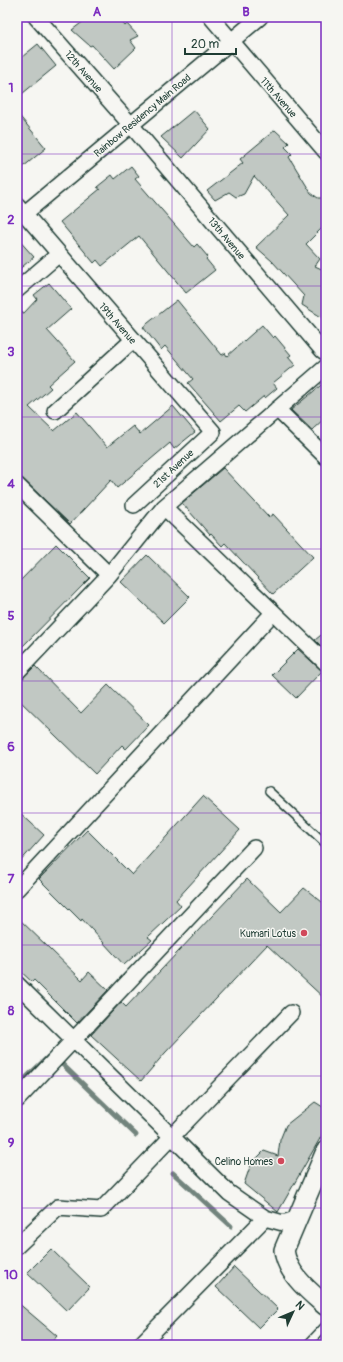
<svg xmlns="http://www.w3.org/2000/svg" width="343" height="1362" font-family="Pangolin,sans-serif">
  <rect width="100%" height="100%" fill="#f6f6f2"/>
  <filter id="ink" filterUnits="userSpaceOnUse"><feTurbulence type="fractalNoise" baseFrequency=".025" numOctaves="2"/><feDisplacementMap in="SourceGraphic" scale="8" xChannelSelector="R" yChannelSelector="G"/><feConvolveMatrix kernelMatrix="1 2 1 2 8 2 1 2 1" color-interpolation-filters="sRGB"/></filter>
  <g filter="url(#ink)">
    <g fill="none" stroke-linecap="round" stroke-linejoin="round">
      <path stroke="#72847d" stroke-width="5" d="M62 1064 136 1135
        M17 1086 48 1057
        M173 1173 231 1226"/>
    </g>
    <path fill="#c1c8c3" stroke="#1f3d34" d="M89 17H118L125 26 127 24 138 36 130 40 136 48 114 69 92 45 90 46 72 30Z
      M38 44 56 66 17 98V61Z
      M194 110 210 129 183 158 161 137Z
      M17 113 46 148 17 172Z
      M275 130 289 143 285 147 292 154 289 157 311 193 318 198H326V224L306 244 320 259 315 266 326 271V320L302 305 304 296 272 261 256 247 289 215 254 176 244 194 239 196 236 197 229 192 215 200 207 191 243 163 240 159Z
      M131 166 139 176 135 179 194 247 197 244 208 257 206 259 215 270 186 293 139 236 102 266 97 260 94 263 60 222 100 189 97 187 112 175 115 179Z
      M17 238 34 257 17 271Z
      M49 283 71 309 47 330 75 361 48 385 51 388 29 407 54 431 77 412 107 447 133 426 140 434 173 406 195 432 174 449 170 443 117 488 111 480 70 524 23 479 17 476V311L24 313 37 299 34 295Z
      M177 300 222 355 225 353 227 356 262 325 273 338 275 336 291 355 288 357 295 365 273 383 277 388 265 398 264 396 245 412 239 406 221 421 188 383 193 379 165 346 161 350 143 327Z
      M326 381V417L312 430 291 410Z
      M223 468 269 517 273 514 313 557 273 594 225 543 222 546 211 534 210 535 182 503Z
      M56 544 90 578 19 650 22 654 17 659V584Z
      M147 555 190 597 164 623 121 582Z
      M326 631V651L315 640Z
      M298 649 322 671 296 698 272 675Z
      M35 666 81 713 108 685 149 725 126 749 122 745 95 774 17 698V681L23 678Z
      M203 796 240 830 176 900 181 906 148 937 152 940 124 965 82 919 81 921 39 879 87 830 132 875Z
      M17 810 44 835 17 865Z
      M247 879 281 912 304 888 326 905V1000L267 945 165 1053 141 1081 91 1035 121 1002 126 1007Z
      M17 917 82 980 89 972 108 990 77 1023 34 980 32 982 17 968Z
      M315 1102 326 1109V1128L278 1212 244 1184 251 1164 264 1151 278 1156 280 1140 286 1125Z
      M51 1249 90 1287 67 1311 27 1273Z
      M234 1267 278 1309 259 1328 216 1287Z
      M17 1302 57 1336 49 1345H17Z"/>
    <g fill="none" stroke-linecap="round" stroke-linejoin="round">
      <defs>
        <path id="service" d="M269 791 326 844
          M307 1345 326 1325"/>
        <path id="minor" d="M36 17 131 125 323 351
          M211 17 326 152
          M17 205 213 432 134 505
          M24 214 260 17
          M17 290 59 254
          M277 409 326 457
          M55 411 133 340
          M17 485 109 575
          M164 507 326 663
          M17 672 109 575 164 507 326 367
          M17 889 273 613
          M17 984 229 1193 265 1218 283 1223 296 1219
          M17 1100 254 848
          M17 1246 58 1207 101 1210 291 1013
          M140 1345 265 1218"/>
        <path id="tertiary" d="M326 1151 284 1250C287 1274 309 1291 326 1306"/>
      </defs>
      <use href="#service" stroke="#1f3d34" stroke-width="10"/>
      <use href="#minor" stroke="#1f3d34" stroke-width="18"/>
      <use href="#tertiary" stroke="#1f3d34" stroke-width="22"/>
      <use href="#service" stroke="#f6f6f2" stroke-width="7"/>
      <use href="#minor" stroke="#f6f6f2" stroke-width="15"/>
      <use href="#tertiary" stroke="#f6f6f2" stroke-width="19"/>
    </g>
  </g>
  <path fill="none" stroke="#7b2cbf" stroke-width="1" stroke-opacity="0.55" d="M172 17V1345M17 154H326M17 286H326M17 417H326M17 549H326M17 681H326M17 813H326M17 945H326M17 1076H326M17 1208H326"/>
  <g fill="#d1495b" stroke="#f6f6f2" stroke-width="1.5">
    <circle cx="304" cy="933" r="4"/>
    <circle cx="281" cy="1161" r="4"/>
  </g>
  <g text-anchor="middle" stroke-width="3" stroke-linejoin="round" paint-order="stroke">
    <g font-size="10" fill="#1f3d34" stroke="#f6f6f2">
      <text transform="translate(84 71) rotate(49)" y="4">12th Avenue</text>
      <text transform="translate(279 97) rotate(49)" y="4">11th Avenue</text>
      <text transform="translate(142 115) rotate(-40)" y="4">Rainbow Residency Main Road</text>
      <text transform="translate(227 238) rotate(50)" y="4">13th Avenue</text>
      <text transform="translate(118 323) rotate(49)" y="4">19th Avenue</text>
      <text transform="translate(173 468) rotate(-43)" y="4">21st Avenue</text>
    </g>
    <g font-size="10" fill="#1f3d34" stroke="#f6f6f2" text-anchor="end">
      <text x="296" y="937">Kumari Lotus</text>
      <text x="273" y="1165">Celino Homes</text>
    </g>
  </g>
  <rect width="343" height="1362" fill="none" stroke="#f6f6f2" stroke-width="44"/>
  <g transform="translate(293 1312) rotate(46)" stroke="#f6f6f2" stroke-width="3" paint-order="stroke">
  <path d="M0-3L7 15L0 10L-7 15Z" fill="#1f3d34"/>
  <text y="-6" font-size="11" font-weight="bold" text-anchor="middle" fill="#1f3d34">N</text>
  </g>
  <path d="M185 48v6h51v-6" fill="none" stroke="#1f3d34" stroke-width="2"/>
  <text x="191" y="48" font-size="12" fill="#1f3d34" stroke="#f6f6f2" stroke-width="3" paint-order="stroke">20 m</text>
  <rect x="22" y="22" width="299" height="1318" fill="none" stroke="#7b2cbf" stroke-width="1.5"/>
  <g font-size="13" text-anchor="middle" font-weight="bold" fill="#7b2cbf">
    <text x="97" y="16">A</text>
    <text x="246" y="16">B</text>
    <text x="11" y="92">1</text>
    <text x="11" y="224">2</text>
    <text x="11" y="356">3</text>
    <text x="11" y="488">4</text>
    <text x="11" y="620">5</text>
    <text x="11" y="751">6</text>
    <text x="11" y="883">7</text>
    <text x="11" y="1015">8</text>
    <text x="11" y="1147">9</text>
    <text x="11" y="1279">10</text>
  </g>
</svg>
